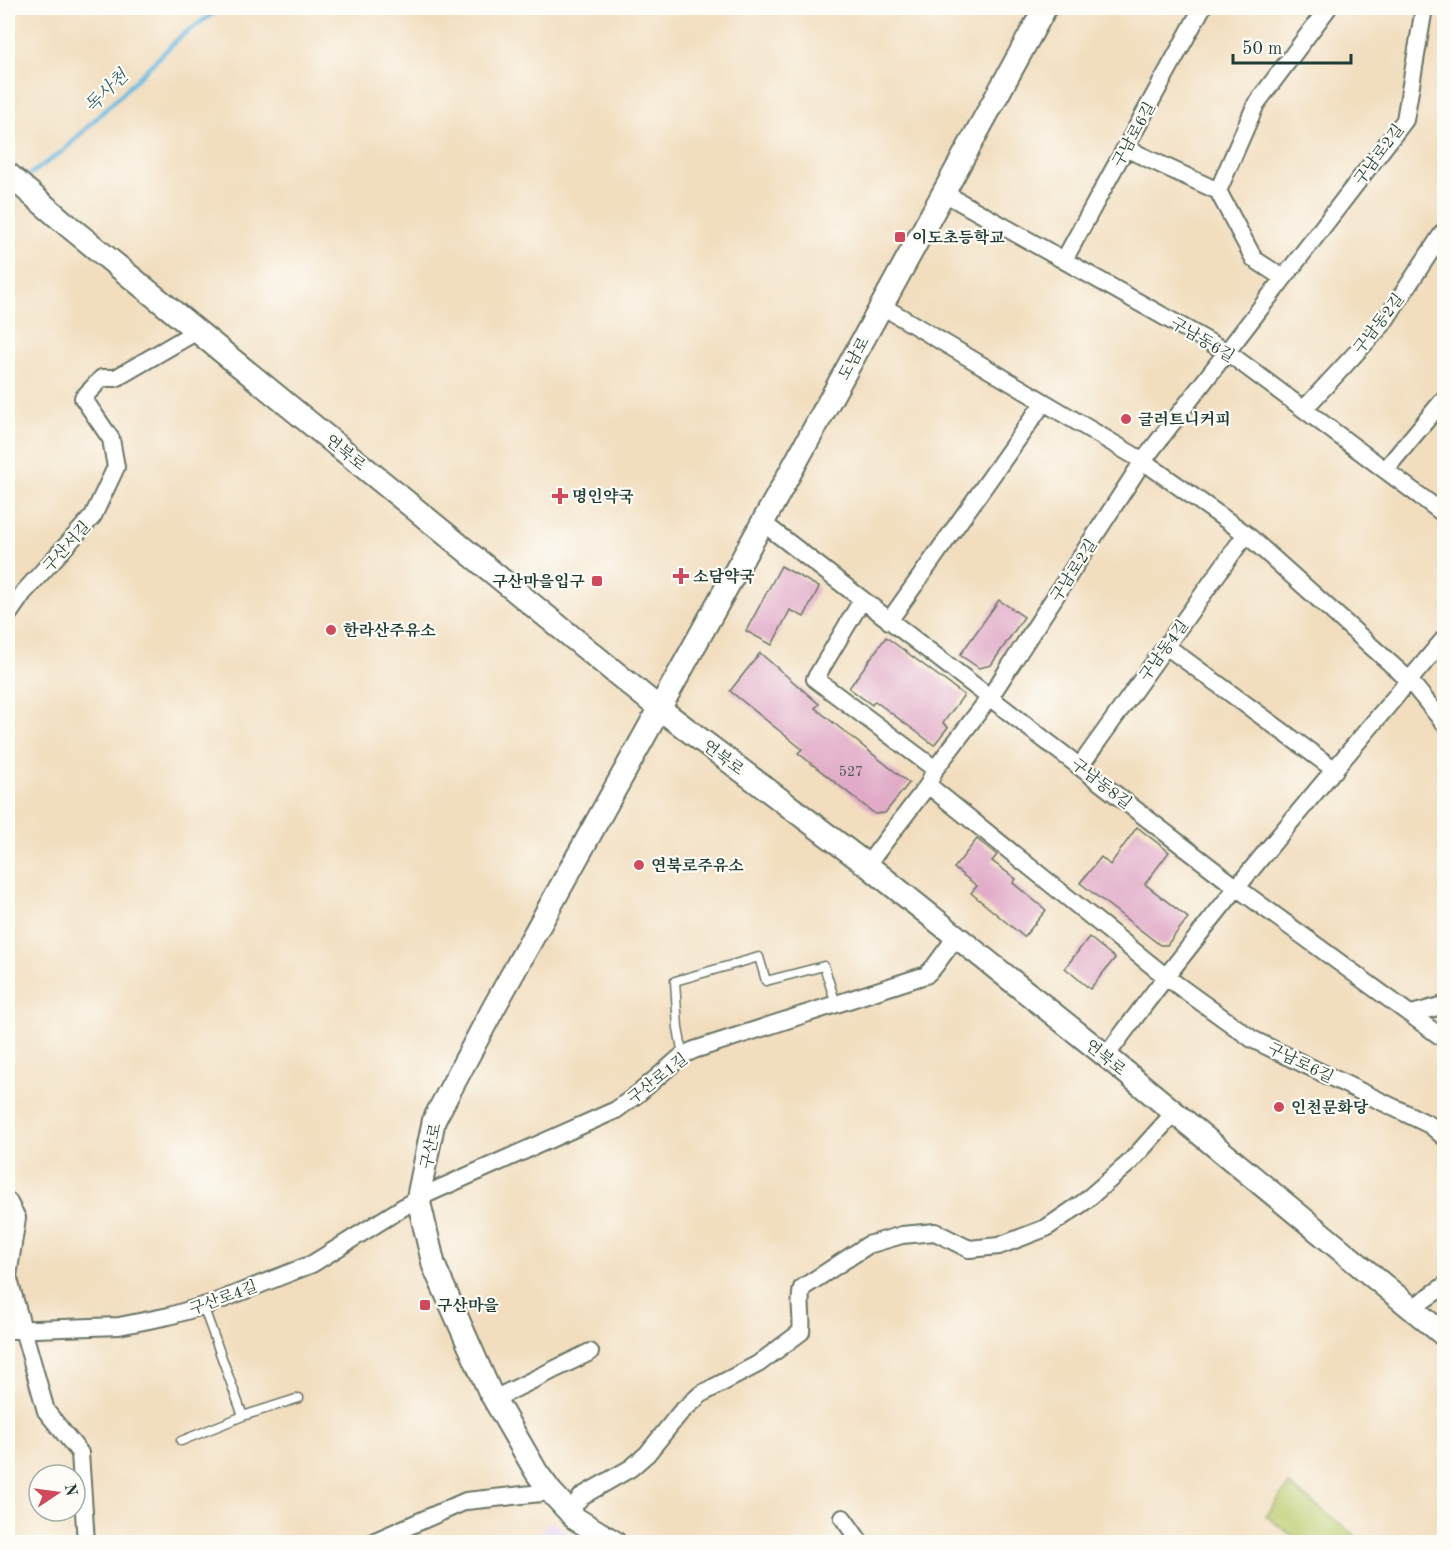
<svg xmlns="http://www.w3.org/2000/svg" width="1452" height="1550" font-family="'Old Standard TT','Noto Serif KR',serif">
  <rect width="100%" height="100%" fill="#fdfcf7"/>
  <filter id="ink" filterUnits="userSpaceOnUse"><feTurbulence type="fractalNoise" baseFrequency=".0167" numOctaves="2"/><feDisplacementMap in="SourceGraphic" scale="12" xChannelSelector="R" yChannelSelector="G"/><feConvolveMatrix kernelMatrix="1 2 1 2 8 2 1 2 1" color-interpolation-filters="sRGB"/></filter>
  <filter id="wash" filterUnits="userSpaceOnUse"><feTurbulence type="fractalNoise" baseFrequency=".008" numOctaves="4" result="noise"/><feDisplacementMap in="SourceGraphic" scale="24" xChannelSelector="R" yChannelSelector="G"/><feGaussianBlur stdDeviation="1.35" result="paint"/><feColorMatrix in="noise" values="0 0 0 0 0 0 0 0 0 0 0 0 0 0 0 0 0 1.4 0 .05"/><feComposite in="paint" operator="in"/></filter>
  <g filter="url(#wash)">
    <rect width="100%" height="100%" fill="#f2debf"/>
    <path fill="#e4d3f1" d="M550 1521 585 1542H533Z"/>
    <path fill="#bacb6d" stroke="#6c8450" stroke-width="1.5" d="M1289 1485 1355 1535 1349 1542H1301L1266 1516Z"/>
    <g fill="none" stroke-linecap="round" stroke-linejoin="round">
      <path stroke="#61b6dd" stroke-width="4.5" d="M25 178 63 151 181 36 221 8"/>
    </g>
    <g id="blocks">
      <path fill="#e1abc8" d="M781 566 819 587 804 617 790 610 772 645 746 631Z
        M999 600 1024 617 991 665 979 668 960 655Z
        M886 637 964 695 943 723 948 727 934 745 875 701 872 705 849 688Z
        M760 653 819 704 815 708 909 783 885 813 875 814 798 753 802 749 730 691Z
        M1137 827 1169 852 1145 884 1188 918 1167 945H1160L1080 883 1101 857 1110 865Z
        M977 839 997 855 992 861 1016 879 1013 883 1046 910 1024 937 971 893 977 886 954 868Z
        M1089 937 1115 958 1090 989 1065 968Z"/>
    </g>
  </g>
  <g filter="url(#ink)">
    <use href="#blocks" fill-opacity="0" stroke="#697565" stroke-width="1.5"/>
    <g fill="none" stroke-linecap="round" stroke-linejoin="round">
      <defs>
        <path id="service" d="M683 1055 678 1028 675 981 759 957 766 981 824 966 836 1004
          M203 1306 243 1416
          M181 1441 243 1416 299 1398"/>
        <path id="minor" d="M1125 148 1218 191 1254 259 1283 278
          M1218 191 1256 104 1328 8
          M944 193 1227 352 1444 514
          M1064 260 1202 8
          M882 306 1143 461 1246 534 1410 681 1444 723
          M1304 409 1382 325 1444 231
          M1385 470 1444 399
          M763 523 1236 887 1444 1039
          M862 600 815 679 935 769
          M8 615 24 592 93 516 116 467 111 439 83 398 102 378H116L197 331
          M889 621 1044 402
          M1166 646 1335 770
          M1080 766 1246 534
          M928 785 1165 976 1252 1039 1430 1125 1444 1137
          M867 865 928 785 935 769 990 697 1143 461 1405 120 1424 8
          M1412 1014 1444 1005
          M1106 1056C1212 912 1329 776 1444 639
          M8 1201 17 1218 8 1276 46 1411 80 1453 86 1542
          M1411 1309 1444 1286
          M8 1330 119 1326 169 1316 213 1303 312 1264 418 1198 616 1110 639 1093 683 1055 694 1050 926 975 934 967 956 937
          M494 1399 590 1352
          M569 1511 582 1496 631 1468 647 1454 680 1413 701 1394 758 1364 801 1332C803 1315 798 1304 802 1288L868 1245 902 1235 935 1232 969 1249 999 1246 1046 1228 1084 1202 1130 1162 1174 1113
          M843 1518 860 1542
          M373 1542 466 1501 551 1492"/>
        <path id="secondary" d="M8 174 66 224 660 709 867 865 1106 1056 1444 1335
          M614 1542 576 1519 551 1492 537 1473 489 1390 434 1266 418 1198 434 1120 493 1009 774 502 1045 8"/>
      </defs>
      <use href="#service" stroke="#697565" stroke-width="11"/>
      <use href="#minor" stroke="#697565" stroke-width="20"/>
      <use href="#secondary" stroke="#697565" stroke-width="26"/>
      <use href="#service" stroke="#fff" stroke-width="8"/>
      <use href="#minor" stroke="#fff" stroke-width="16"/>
      <use href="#secondary" stroke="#fff" stroke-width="22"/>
    </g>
  </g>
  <g fill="#d1495b" stroke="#fdfcf7" stroke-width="2">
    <rect x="894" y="231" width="12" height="12" rx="3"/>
    <circle cx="1126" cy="419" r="6"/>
    <path d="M557 487h6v6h6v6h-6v6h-6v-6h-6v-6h6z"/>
    <path d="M678 567h6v6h6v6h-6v6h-6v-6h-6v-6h6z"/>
    <rect x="591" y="575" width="12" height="12" rx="3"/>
    <circle cx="331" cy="630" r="6"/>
    <circle cx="639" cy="865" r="6"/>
    <circle cx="1279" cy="1107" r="6"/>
    <rect x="419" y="1299" width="12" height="12" rx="3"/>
  </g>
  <g text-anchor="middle" stroke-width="4.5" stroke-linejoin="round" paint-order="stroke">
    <g font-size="14" fill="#505859">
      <text x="851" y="776">527</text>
    </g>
    <g font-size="16" fill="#1f3d34" stroke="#fdfcf7">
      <text transform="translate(1133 134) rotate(-61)" y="6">구남로6길</text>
      <text transform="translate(1378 154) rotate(-53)" y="6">구남로2길</text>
      <text transform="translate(1378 323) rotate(-52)" y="6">구남동2길</text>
      <text transform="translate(1203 339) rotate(31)" y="6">구남동6길</text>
      <text transform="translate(853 358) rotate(-61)" y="6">도남로</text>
      <text transform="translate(346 452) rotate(39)" y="6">연북로</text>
      <text transform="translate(66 546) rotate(-48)" y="6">구산서길</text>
      <text transform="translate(1073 570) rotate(-57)" y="6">구남로2길</text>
      <text transform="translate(1163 650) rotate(-54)" y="6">구남동4길</text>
      <text transform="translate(724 757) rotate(37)" y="6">연북로</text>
      <text transform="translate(1102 783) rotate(38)" y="6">구남동8길</text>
      <text transform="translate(1106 1057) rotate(39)" y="6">연북로</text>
      <text transform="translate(1301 1062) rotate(26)" y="6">구남로6길</text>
      <text transform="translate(657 1078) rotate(-38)" y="6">구산로1길</text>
      <text transform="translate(430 1146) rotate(-77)" y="6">구산로</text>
      <text transform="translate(223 1297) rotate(-20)" y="6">구산로4길</text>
    </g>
    <g font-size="16" font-weight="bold" fill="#1f3d34" stroke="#fdfcf7" text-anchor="start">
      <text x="912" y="243">이도초등학교</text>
      <text x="1138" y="425">글러트니커피</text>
      <text x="572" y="502">명인약국</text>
      <text x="693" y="582">소담약국</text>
      <text x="585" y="587" text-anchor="end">구산마을입구</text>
      <text x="343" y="636">한라산주유소</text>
      <text x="651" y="871">연북로주유소</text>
      <text x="1291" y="1113">인천문화당</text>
      <text x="437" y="1311">구산마을</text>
    </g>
    <g font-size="18" font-style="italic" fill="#336167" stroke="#fdfcf7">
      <text transform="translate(106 91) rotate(-44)" y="6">독사천</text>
    </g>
  </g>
  <rect width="1452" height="1550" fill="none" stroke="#fdfcf7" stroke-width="30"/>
  <g transform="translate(57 1493) rotate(77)"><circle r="28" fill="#fdfcf7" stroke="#a4b0a9" stroke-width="1.5"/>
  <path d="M0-4.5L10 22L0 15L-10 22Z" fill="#d1495b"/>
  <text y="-9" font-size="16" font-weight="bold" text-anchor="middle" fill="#1f3d34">N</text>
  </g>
  <path d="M1233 54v9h118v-9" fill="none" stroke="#1f3d34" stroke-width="3"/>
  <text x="1242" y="54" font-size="18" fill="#1f3d34" stroke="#fdfcf7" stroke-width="4.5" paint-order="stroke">50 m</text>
</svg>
